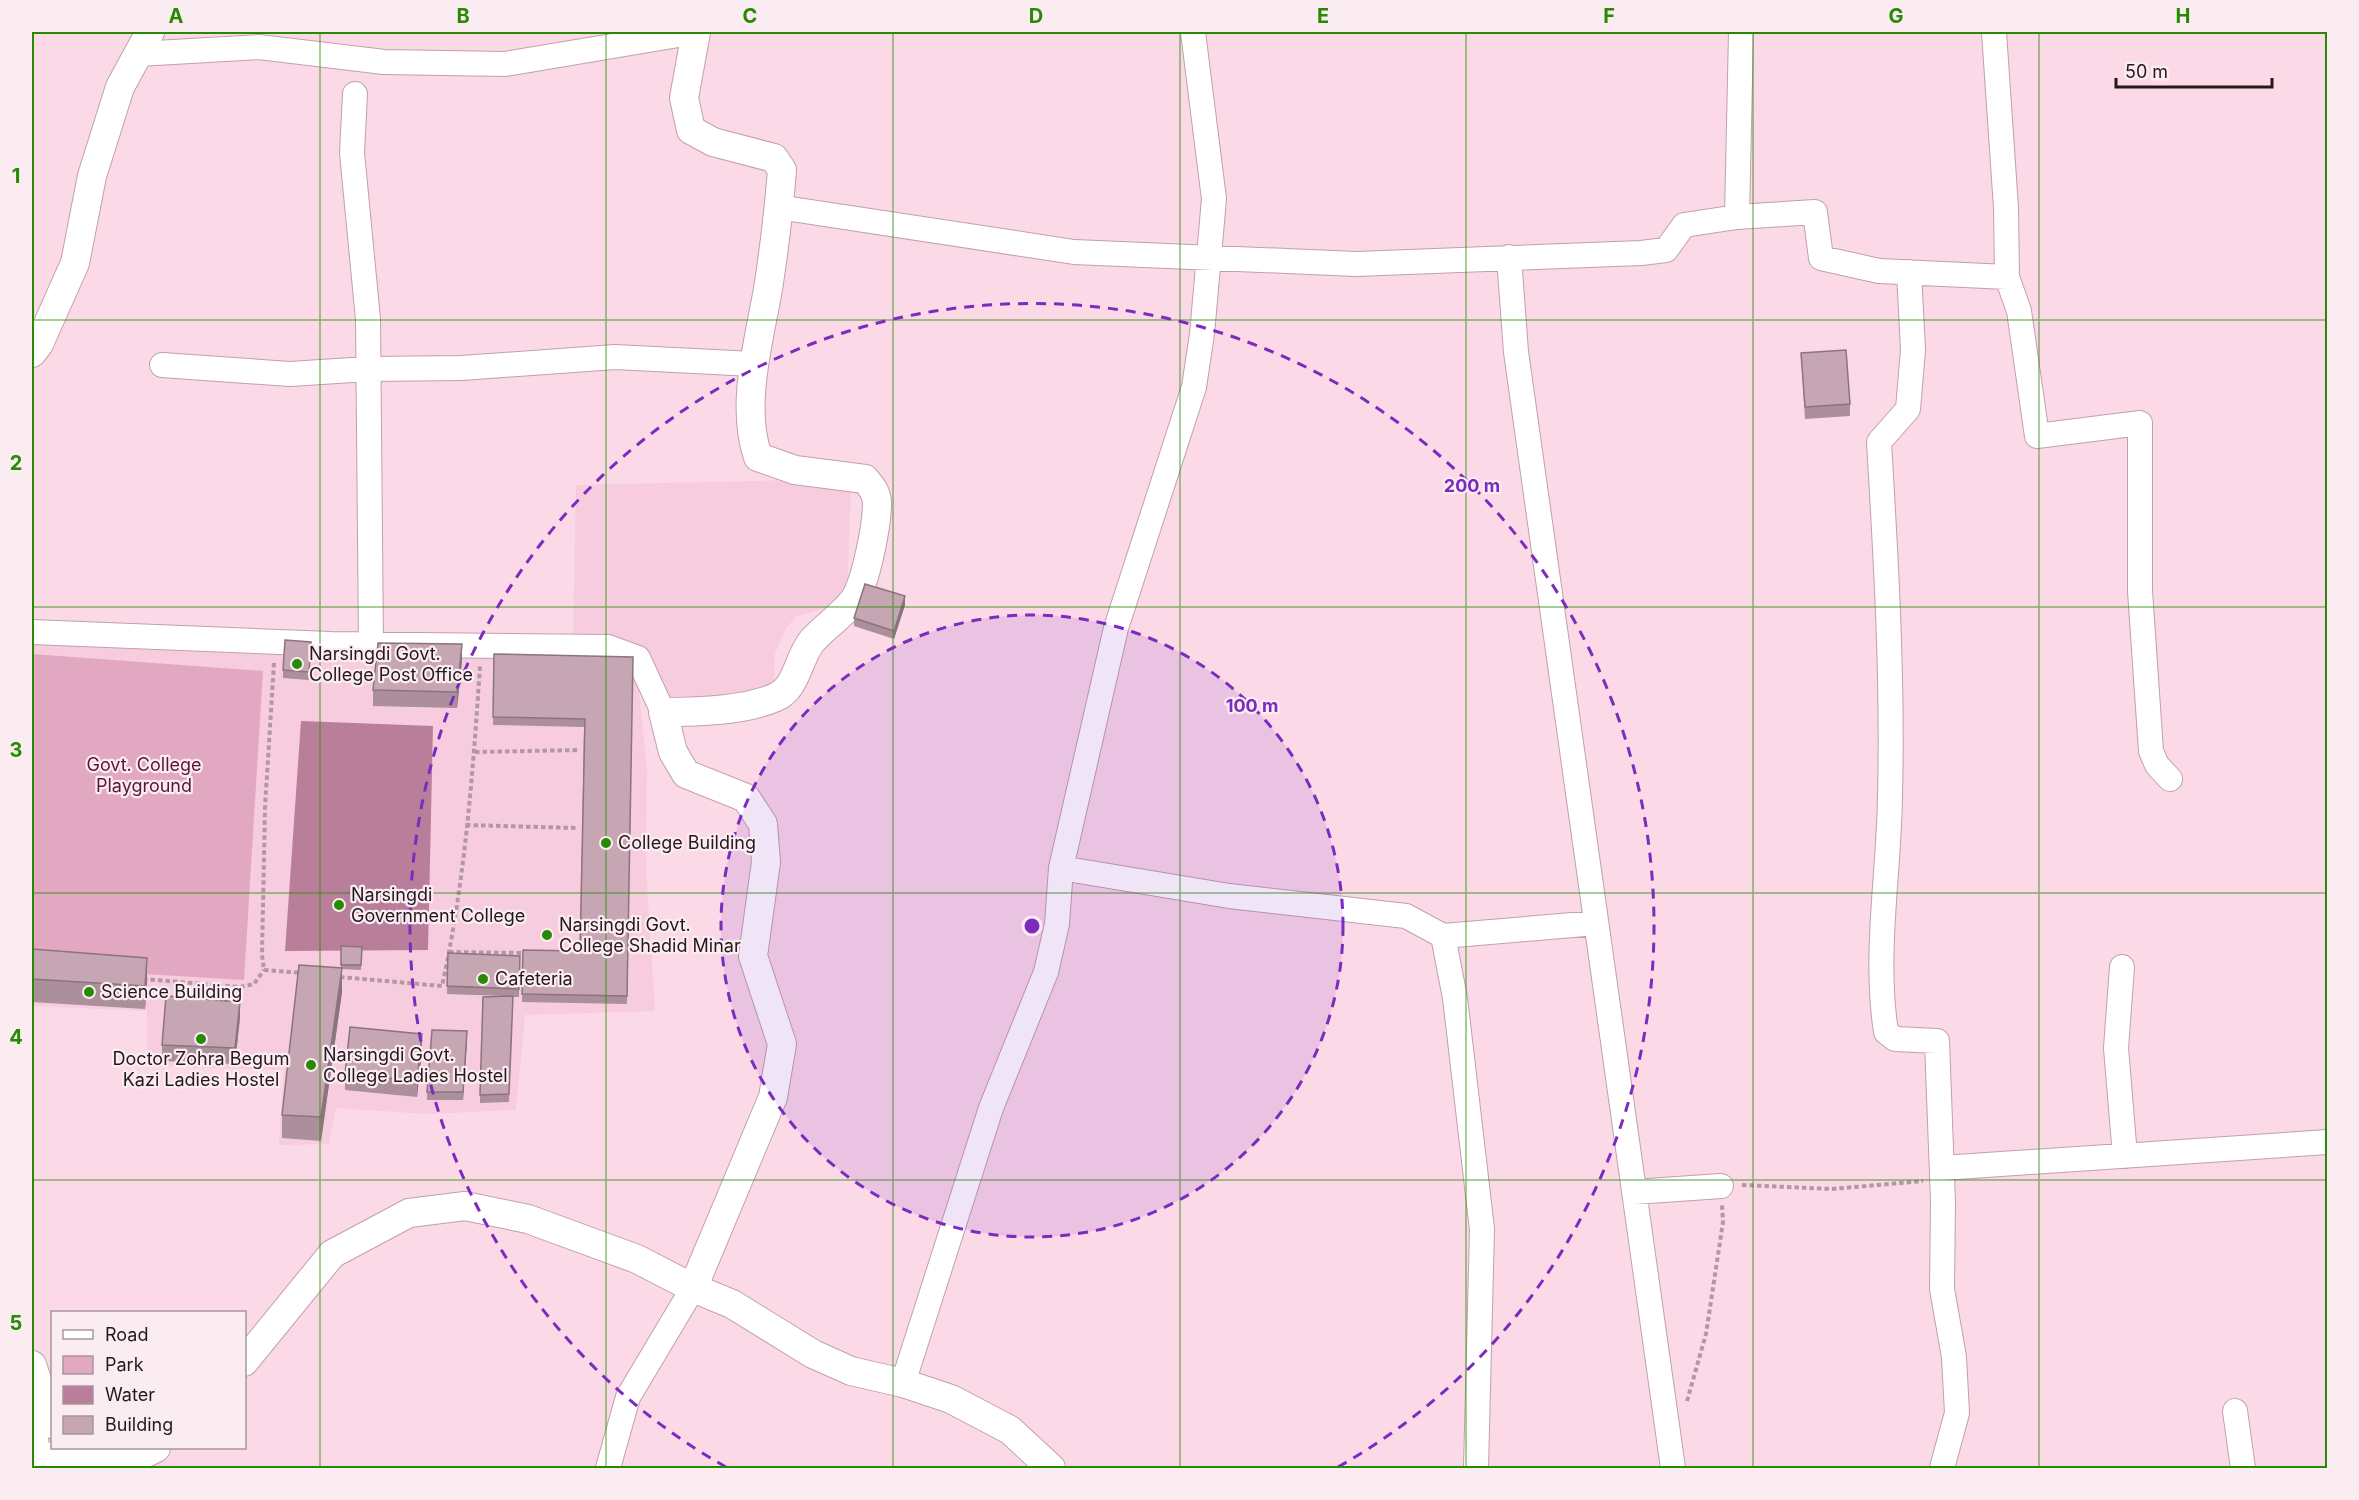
<svg xmlns="http://www.w3.org/2000/svg" width="2359" height="1500" font-family="Inter,sans-serif">
  <rect width="100%" height="100%" fill="#fbd9e7"/>
  <path fill="#f7ccdf" d="M792 480 851 483 847 594 845 603 797 616 786 628 775 654 773 695 664 699 658 689 573 644 576 485Z
    M32 635 636 662 647 770 646 869 655 1011 525 1015 516 1110 427 1114 336 1108 329 1144 279 1145 284 1070 147 1066V1011L32 1006Z"/>
  <path fill="#e2a8c2" d="M32 654 263 671 244 980 110 972 32 964Z"/>
  <path fill="#b97f9a" d="M301 721 433 726 428 950 285 951Z"/>
  <g fill="none" stroke-linecap="round" stroke-linejoin="round">
    <defs>
      <path id="minor" d="M1994 32 2006 208 2007 277 2019 311 2037 436 2140 423V591L2151 751 2157 765 2170 779
        M138 54 259 47 384 62 505 64 696 32
        M355 94 352 153 368 319 371 645
        M778 207 1074 252 1356 264 1641 253 1666 250 1684 225 1737 217 1815 212 1821 258 1879 271 2007 277
        M1737 217 1741 32
        M1509 257 1516 352 1673 1468
        M1909 272 1913 350 1908 409 1879 442C1886 560 1893 678 1890 796 1889 874 1874 954 1886 1032L1895 1039 1937 1041 1943 1202 1942 1289 1954 1357 1957 1413 1942 1468
        M162 365 290 374 368 369 462 368 615 357 753 364
        M32 632 330 644 608 647 638 658 663 712
        M1061 868 1229 896 1406 916 1443 936 1455 998 1482 1229 1476 1468
        M1443 936 1596 923
        M2122 967 2116 1048 2125 1156
        M1942 1168 2328 1142
        M1634 1192 1721 1186
        M903 1383 991 1108 1046 972 1057 924 1061 868 1116 628 1194 387 1202 334 1214 199 1193 32
        M2235 1411 2243 1468
        M608 1468 628 1397 693 1288"/>
      <path id="tertiary" d="M32 353 39 344 75 263 92 176 120 87 150 32
        M693 1288 773 1097 782 1044 753 956 766 862 763 824 746 798 686 774 673 752 663 712C696 712 745 711 776 697 797 688 798 658 812 641 825 626 842 616 854 600 866 582 877 525 877 503 877 493 871 486 865 479L795 470 758 457C740 406 759 341 768 289 774 250 779 209 782 170L774 158 713 142 691 130 684 98 696 32
        M244 1362 332 1254 409 1213 465 1206 528 1219 637 1259 693 1288 732 1304 813 1354 851 1371 903 1383 951 1399 1010 1430 1051 1468
        M32 1365 52 1424
        M32 1421 36 1456
        M32 1456C69 1455 124 1468 156 1448"/>
    </defs>
    <use href="#minor" stroke="#c1a0ae" stroke-width="26"/>
    <use href="#tertiary" stroke="#c1a0ae" stroke-width="30"/>
    <path stroke="#b398a3" stroke-width="4" stroke-dasharray="4.5 3" stroke-linecap="butt" d="M274 663 265 807 262 955 264 970 302 973
      M475 752 579 750
      M466 825 576 828
      M449 952 527 953
      M340 977 442 986C465 882 473 772 480 666
      M143 979 240 987 254 984 264 970
      M1742 1185 1832 1189 1923 1181
      M1687 1401 1706 1334 1723 1222 1722 1205"/>
    <use href="#minor" stroke="#fff" stroke-width="24"/>
    <use href="#tertiary" stroke="#fff" stroke-width="28"/>
  </g>
  <path fill="#ab8f9b" d="M1801 353 1850 404V416L1805 419Z
    M905 605 894 639 854 626V618Z
    M311 650 309 680 283 678V670Z
    M494 654 633 657 627 1004 522 1002 523 950 580 951 584 727 493 725Z
    M462 660 457 708 373 706V690Z
    M341 946 362 947 361 970 342 969V992L321 1141 282 1138V1115L341 968Z
    M32 949 147 982 145 1009 32 1002Z
    M448 953 520 956 519 997H513L509 1102 480 1103V1095L504 996 447 994Z
    M240 1017 235 1064 162 1061V1045Z
    M467 1040 463 1100H427V1092Z
    M422 1050 417 1097 345 1090V1074Z"/>
  <path fill="#8b747e" d="M905 596V605L894 639V631Z
    M462 644V660L457 708V692Z
    M147 958V982L145 1009V986Z
    M342 968V992L321 1141V1117Z
    M240 1002V1017L235 1064V1048Z
    M467 1031V1040L463 1100V1092Z
    M422 1034V1050L417 1097V1081Z"/>
  <path fill="#c7a6b4" stroke="#8b747e" stroke-width="1.5" d="M1846 350 1850 404 1805 407 1801 353Z
    M865 584 905 596 894 631 854 618Z
    M285 640 311 642 309 672 283 670Z
    M378 643 462 644 457 692 373 690Z
    M494 654 633 657 627 996 522 994 523 950 580 951 585 719 493 717Z
    M341 946 362 947 361 965H341Z
    M32 949 147 958 145 986 32 979Z
    M448 953 520 956 519 989 447 986Z
    M299 965 342 968 321 1117 282 1115Z
    M166 996 240 1002 235 1048 162 1045Z
    M513 996 509 1094 480 1095 483 997Z
    M350 1027 422 1034 417 1081 345 1074Z
    M432 1030 467 1031 463 1092H427Z"/>
  <path fill="none" stroke="#268b03" stroke-width="1.5" stroke-opacity="0.55" d="M320 32V1468M606 32V1468M893 32V1468M1180 32V1468M1466 32V1468M1753 32V1468M2039 32V1468M32 320H2328M32 607H2328M32 893H2328M32 1180H2328"/>
  <circle cx="1032" cy="926" r="311" fill="#7b2cbf" fill-opacity=".12"/>
  <g fill="none" stroke="#7b2cbf" stroke-width="3" stroke-dasharray="10 8">
    <circle cx="1032" cy="926" r="311"/>
    <path d="M726 1467A622 622 0 1 1 1338 1467"/>
  </g>
  <g fill="#268b03" stroke="#fbecf2" stroke-width="2">
    <circle cx="297" cy="664" r="6"/>
    <circle cx="606" cy="843" r="6"/>
    <circle cx="339" cy="905" r="6"/>
    <circle cx="547" cy="935" r="6"/>
    <circle cx="483" cy="979" r="6"/>
    <circle cx="89" cy="992" r="6"/>
    <circle cx="201" cy="1039" r="6"/>
    <circle cx="311" cy="1065" r="6"/>
  </g>
  <g text-anchor="middle" stroke-width="4.5" stroke-linejoin="round" paint-order="stroke">
    <g font-size="18" fill="#24181d" stroke="#fbecf2" text-anchor="start">
      <text x="309" y="660">Narsingdi Govt.<tspan x="309" dy="21">College Post Office</tspan></text>
      <text x="618" y="849">College Building</text>
      <text x="351" y="901">Narsingdi<tspan x="351" dy="21">Government College</tspan></text>
      <text x="559" y="931">Narsingdi Govt.<tspan x="559" dy="21">College Shadid Minar</tspan></text>
      <text x="495" y="985">Cafeteria</text>
      <text x="101" y="998">Science Building</text>
      <text x="323" y="1061">Narsingdi Govt.<tspan x="323" dy="21">College Ladies Hostel</tspan></text>
      <text x="201" y="1065" text-anchor="middle">Doctor Zohra Begum<tspan x="201" dy="21">Kazi Ladies Hostel</tspan></text>
    </g>
    <g font-size="18" fill="#5a153c" stroke="#fbecf2">
      <text x="144" y="771">Govt. College<tspan x="144" dy="21">Playground</tspan></text>
    </g>
  </g>
  <circle cx="1032" cy="926" r="9" fill="#7b2cbf" stroke="#fbecf2" stroke-width="3"/>
  <g font-size="18" text-anchor="middle" font-weight="bold" fill="#7b2cbf" stroke="#fbecf2" stroke-width="4.5" stroke-linejoin="round" paint-order="stroke">
    <text x="1472" y="492">200 m</text>
    <text x="1252" y="712">100 m</text>
  </g>
  <rect width="2359" height="1500" fill="none" stroke="#fbecf2" stroke-width="66"/>
  <rect x="51" y="1311" width="195" height="138" fill="#fbecf2" stroke="#a5979d" stroke-width="1.5"/>
  <rect x="63" y="1330" width="30" height="9" fill="#ffffff" stroke="#a5979d" stroke-width="1.5"/>
  <text x="105" y="1341" font-size="18" fill="#24181d">Road</text>
  <rect x="63" y="1356" width="30" height="18" fill="#e2a8c2" stroke="#a5979d" stroke-width="1.5"/>
  <text x="105" y="1371" font-size="18" fill="#24181d">Park</text>
  <rect x="63" y="1386" width="30" height="18" fill="#b97f9a" stroke="#a5979d" stroke-width="1.5"/>
  <text x="105" y="1401" font-size="18" fill="#24181d">Water</text>
  <rect x="63" y="1416" width="30" height="18" fill="#c7a6b4" stroke="#a5979d" stroke-width="1.5"/>
  <text x="105" y="1431" font-size="18" fill="#24181d">Building</text>
  <path d="M2116 78v9h156v-9" fill="none" stroke="#24181d" stroke-width="3"/>
  <text x="2125" y="78" font-size="18" fill="#24181d" stroke="#fbecf2" stroke-width="4.5" paint-order="stroke">50 m</text>
  <rect x="33" y="33" width="2293" height="1434" fill="none" stroke="#268b03" stroke-width="2"/>
  <g font-size="20" text-anchor="middle" font-weight="bold" fill="#268b03">
    <text x="176" y="23">A</text>
    <text x="463" y="23">B</text>
    <text x="750" y="23">C</text>
    <text x="1036" y="23">D</text>
    <text x="1323" y="23">E</text>
    <text x="1609" y="23">F</text>
    <text x="1896" y="23">G</text>
    <text x="2183" y="23">H</text>
    <text x="16" y="183">1</text>
    <text x="16" y="470">2</text>
    <text x="16" y="757">3</text>
    <text x="16" y="1044">4</text>
    <text x="16" y="1330">5</text>
  </g>
</svg>
